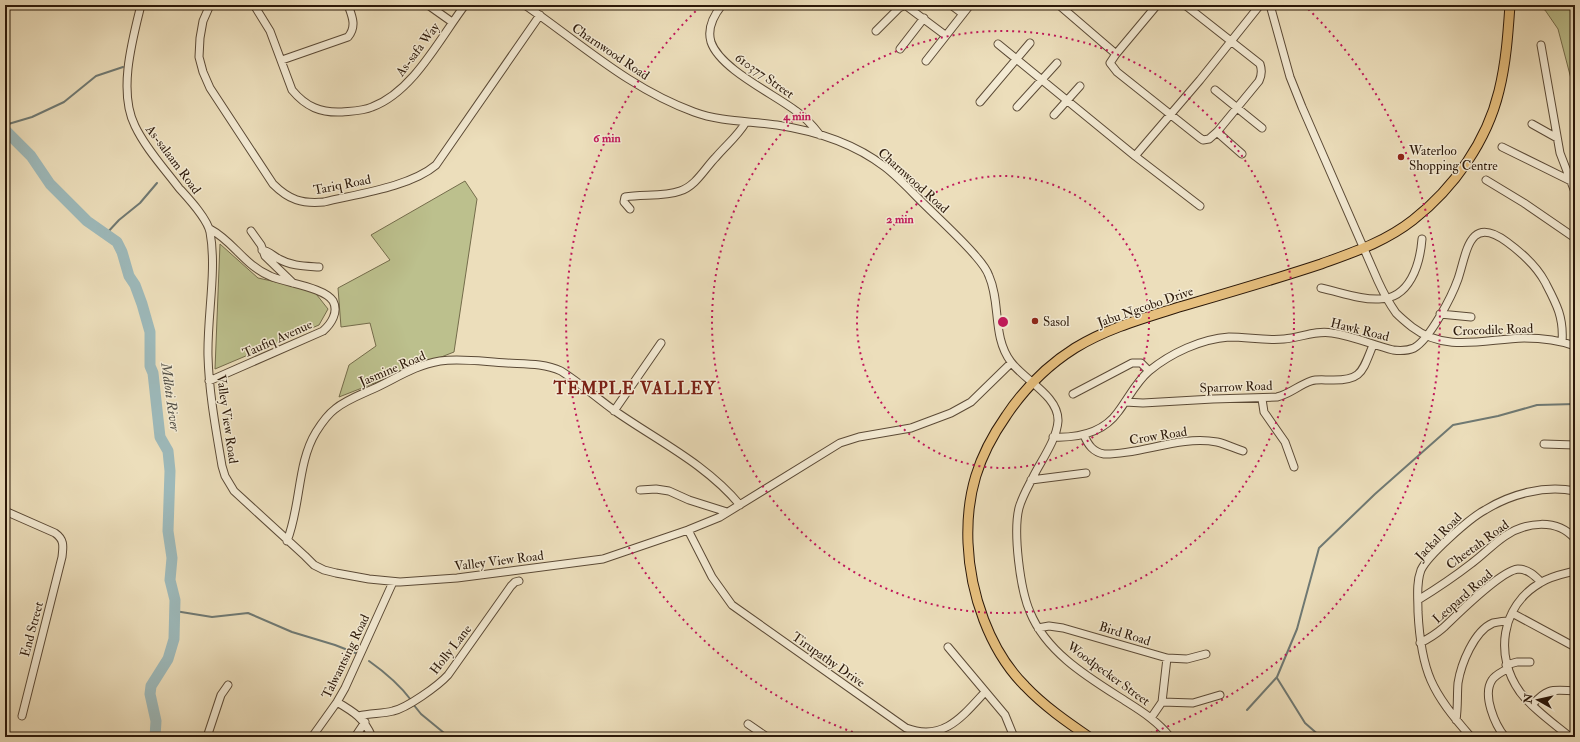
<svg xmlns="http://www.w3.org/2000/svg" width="1580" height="742" font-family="'IM FELL Double Pica',serif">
  <rect width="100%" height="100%" fill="#ecdebb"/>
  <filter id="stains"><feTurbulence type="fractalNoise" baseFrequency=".005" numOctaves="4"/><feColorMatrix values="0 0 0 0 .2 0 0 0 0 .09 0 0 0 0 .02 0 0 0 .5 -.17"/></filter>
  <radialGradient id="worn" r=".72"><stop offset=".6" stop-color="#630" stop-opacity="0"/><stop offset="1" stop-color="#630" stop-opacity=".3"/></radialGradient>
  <path fill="#bcc08d" stroke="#746c4b" d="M1534 5H1575V94L1558 29 1545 10Z
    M465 181 477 199 454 352 339 397 349 365 376 346 370 323 341 327 338 288 390 260 371 235Z
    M220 244 258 278 313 290 328 309 319 325 215 369Z"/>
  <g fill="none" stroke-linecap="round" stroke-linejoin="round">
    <path stroke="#6f7973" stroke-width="2" d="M5 125 32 117 64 102 96 76 123 67
      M106 234 119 220 140 203 157 183
      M175 611 212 617 248 613 292 632 335 645 358 654
      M369 661C386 673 399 684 411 700
      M1277 678 1305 723 1321 737
      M413 704 421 714 449 737
      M1247 710 1277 677 1297 629 1319 548 1375 494 1453 425 1498 416 1537 405 1575 404"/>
    <path stroke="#9db9ba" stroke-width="11" d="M5 130 31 156 50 184 87 221 117 242 122 252 129 276 135 285 142 304 150 332V366L153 373 160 437 168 451 170 471 168 531 172 558 170 580 175 600 174 639 168 659 151 686 150 694 156 721 155 737"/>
    <defs>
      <path id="minor" d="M141 5C132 41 118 92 135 126 146 149 164 168 179 188 189 199 207 218 210 232 217 270 207 316 208 356 209 393 216 430 222 466L225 476 234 491 305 556 314 565 324 570 336 573 369 579 400 582 457 578 603 559 688 530 720 517 840 443 859 437 911 428 951 413 971 402 1011 363
        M210 5 203 21 200 38 199 57 203 72 210 88 273 184C289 200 302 204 324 202 357 194 410 187 436 165L540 15
        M254 5 270 31 292 90C306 107 321 113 342 112 353 111 363 111 372 107 413 92 440 38 465 5
        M428 5 452 22
        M525 5C580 43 630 89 694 112 721 122 750 121 777 125 816 131 854 143 885 167 898 177 910 190 922 202 939 219 957 235 973 253 979 260 986 267 989 276 1001 303 992 337 1011 362 1024 380 1059 396 1058 421 1057 439 1041 461 1033 477 1028 487 1022 497 1019 508 1013 532 1020 589 1030 612 1047 654 1091 679 1127 702 1143 712 1158 722 1170 737
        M722 5C714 15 707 29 711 42 720 69 774 94 796 111 805 117 813 126 820 135
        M951 5 963 14
        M1059 5 1116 54
        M1157 5 1116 54 1110 63 1117 72 1200 138 1203 140 1209 139 1217 132 1259 81C1262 75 1262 70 1260 64L1185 5
        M1270 5 1290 77 1302 107 1378 281C1383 292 1389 303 1396 313 1401 318 1407 323 1412 327 1446 353 1485 339 1524 338 1542 338 1559 340 1575 346
        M876 31 899 8 905 5 945 35
        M998 44 1135 156 1200 206
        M1541 45 1560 153 1575 192
        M900 49 924 18
        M282 60 348 37C357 26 352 16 348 5
        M926 61 970 5
        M1215 90 1262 128
        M980 102 1030 43
        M1017 107 1057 63
        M1054 115 1080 86
        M1532 124 1557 138
        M1217 132 1242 154
        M1502 147 1571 181
        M1135 156 1200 80 1260 5
        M1486 180 1524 203 1575 238
        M630 209 624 202 625 197C642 194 664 197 680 191 696 186 705 168 716 157 727 144 737 137 746 122
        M251 231 261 245 265 256 293 283
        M262 250C269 251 273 256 279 259 291 266 305 266 319 267
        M1321 288C1340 292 1360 300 1379 299 1410 299 1420 264 1422 239
        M1440 314 1471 317
        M209 381 323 331C331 324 339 312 333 301 324 287 285 283 270 276 244 265 233 241 210 229
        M1073 394 1132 363H1141L1149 371
        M1262 399 1264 412 1285 442 1294 467
        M1125 402 1143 403 1213 399 1277 397C1290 394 1299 385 1311 381 1317 379 1324 380 1330 380 1362 381 1362 372 1373 345
        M614 411 661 343
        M1084 435C1088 445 1093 452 1104 454 1141 455 1179 435 1217 442 1226 444 1234 448 1243 451
        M1053 437C1077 438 1103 433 1118 412 1128 399 1136 382 1149 371 1171 353 1201 339 1229 337 1248 337 1266 341 1284 339 1300 338 1315 330 1332 333 1353 336 1373 345 1393 350 1401 351 1407 351 1414 348 1430 339 1452 296 1458 279 1467 252 1469 214 1507 242 1522 253 1536 265 1545 282 1556 303 1564 317 1562 342
        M1544 444 1575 445
        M1031 480 1086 473
        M640 490 656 489 669 491 689 500 727 512
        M5 511 55 533C65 540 63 547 62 557L22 716
        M688 530 712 577 732 605 906 728C943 742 962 717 985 692
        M287 541C301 506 297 463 316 432 321 424 327 415 335 409 346 400 360 395 373 389 395 379 415 365 440 361 462 358 485 362 507 363 525 364 544 363 561 371 580 383 597 398 615 411 658 441 706 464 740 505
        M1418 600C1436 589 1454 577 1472 563 1483 555 1493 544 1505 536 1526 522 1557 518 1575 539
        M1512 613 1575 647
        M1038 628 1049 626 1063 628 1167 658 1187 659 1206 654
        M1420 643C1428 639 1436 634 1443 628 1457 615 1500 571 1518 569 1528 569 1535 576 1541 582
        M948 647 1005 715 1014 737
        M1506 665 1517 662H1530
        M337 702C354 712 364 718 372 737
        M1162 702 1193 703 1220 695
        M1532 705C1548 687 1553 690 1575 691
        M359 716C370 713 382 714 393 711 407 708 438 686 448 675L511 586 515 582 519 581
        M1151 718 1162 702 1167 658
        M1456 720C1458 707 1457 695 1458 683 1461 664 1474 631 1493 623 1498 622 1503 621 1508 621
        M748 724 767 737
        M207 737 221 695 228 685
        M312 737 337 702 345 688 393 582
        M355 737 365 722
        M1471 737C1432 693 1421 672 1418 612 1418 598 1416 583 1421 570 1428 555 1470 518 1485 510 1511 494 1544 485 1575 491
        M1505 737C1495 725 1482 695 1492 680 1495 675 1502 672 1507 669
        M1570 737C1553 723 1533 709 1520 692 1494 656 1501 606 1540 583 1551 576 1563 574 1575 571"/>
      <path id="major" d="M1089 737C1067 722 1044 706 1025 686 989 650 970 593 968 543 966 494 978 456 1006 416 1024 389 1048 365 1075 348 1106 329 1141 319 1176 308 1224 294 1273 280 1321 264 1354 252 1385 242 1413 220 1454 188 1487 141 1499 91 1506 63 1508 34 1510 5"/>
    </defs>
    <use href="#minor" stroke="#5b4a36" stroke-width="9"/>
    <use href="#major" stroke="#2b1809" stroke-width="11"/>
    <use href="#minor" stroke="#f3ead3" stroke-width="7"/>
    <use href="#major" stroke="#e6bf7e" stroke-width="9"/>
  </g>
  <g fill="none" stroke="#c2185b" stroke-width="2" stroke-dasharray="2 4">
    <circle cx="1003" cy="322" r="146"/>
    <circle cx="1003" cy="322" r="291"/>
    <path d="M864 736A437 437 0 0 1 702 5M1304 5A437 437 0 0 1 1142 736"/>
  </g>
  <g fill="#8f2418" stroke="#f3ead3" stroke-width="1.5">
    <circle cx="1401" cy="157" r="4"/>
    <circle cx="1035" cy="321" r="4"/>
  </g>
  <g text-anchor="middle" stroke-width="3" stroke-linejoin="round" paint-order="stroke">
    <g font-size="13" fill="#2b1809" stroke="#f3ead3">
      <text transform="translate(417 49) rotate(-53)" y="5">As-safa Way</text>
      <text transform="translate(611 51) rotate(34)" y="5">Charnwood Road</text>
      <text transform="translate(765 75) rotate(35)" y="5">610377 Street</text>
      <text transform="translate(174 159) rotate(53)" y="5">As-salaam Road</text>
      <text transform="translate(914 180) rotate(42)" y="5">Charnwood Road</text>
      <text transform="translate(342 184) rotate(-11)" y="5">Tariq Road</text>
      <text transform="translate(1145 306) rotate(-19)" y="5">Jabu Ngcobo Drive</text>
      <text transform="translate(1360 329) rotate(14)" y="5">Hawk Road</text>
      <text transform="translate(1493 329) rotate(-2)" y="5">Crocodile Road</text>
      <text transform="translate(277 338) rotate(-24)" y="5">Taufiq Avenue</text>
      <text transform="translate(392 368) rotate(-23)" y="5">Jasmine Road</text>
      <text transform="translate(1236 386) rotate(-2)" y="5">Sparrow Road</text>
      <text transform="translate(228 419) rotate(82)" y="5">Valley View Road</text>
      <text transform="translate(1158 435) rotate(-9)" y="5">Crow Road</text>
      <text transform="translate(1438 536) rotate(-46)" y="5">Jackal Road</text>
      <text transform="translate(1477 544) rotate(-36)" y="5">Cheetah Road</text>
      <text transform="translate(499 560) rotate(-7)" y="5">Valley View Road</text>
      <text transform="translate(1462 596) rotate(-41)" y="5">Leopard Road</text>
      <text transform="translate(31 629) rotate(-75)" y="5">End Street</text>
      <text transform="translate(1125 633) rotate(17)" y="5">Bird Road</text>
      <text transform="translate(450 649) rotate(-52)" y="5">Holly Lane</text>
      <text transform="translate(345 656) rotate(-64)" y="5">Talwantsing Road</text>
      <text transform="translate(829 659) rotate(35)" y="5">Tirupathy Drive</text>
      <text transform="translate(1109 673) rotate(36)" y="5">Woodpecker Street</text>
    </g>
    <g font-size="13" fill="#2b1809" stroke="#f3ead3" text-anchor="start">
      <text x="1409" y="155">Waterloo<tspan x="1409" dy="15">Shopping Centre</tspan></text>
      <text x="1043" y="326">Sasol</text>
    </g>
    <g font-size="14" font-style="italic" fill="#535047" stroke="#f3ead3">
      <text transform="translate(171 397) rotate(82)" y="5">Mdloti River</text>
    </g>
    <g font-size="17" font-weight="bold" letter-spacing="1" fill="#7a1f14" stroke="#f3ead3">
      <text x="635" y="394">TEMPLE VALLEY</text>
    </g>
  </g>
  <circle cx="1003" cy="322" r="6" fill="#c2185b" stroke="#f3ead3" stroke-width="2"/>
  <g font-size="12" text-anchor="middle" font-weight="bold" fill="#c2185b" stroke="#f3ead3" stroke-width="3" stroke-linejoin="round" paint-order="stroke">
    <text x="797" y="120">4 min</text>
    <text x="607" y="142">6 min</text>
    <text x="900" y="223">2 min</text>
  </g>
  <rect width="1580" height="742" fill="none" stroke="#ecdebb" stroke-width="20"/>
  <rect x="6" y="6" width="1568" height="730" fill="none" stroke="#2b1809" stroke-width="2"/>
  <rect x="10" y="10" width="1560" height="722" fill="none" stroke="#2b1809"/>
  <g transform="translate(1538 700) rotate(278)" stroke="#f3ead3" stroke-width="3" paint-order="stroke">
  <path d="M0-3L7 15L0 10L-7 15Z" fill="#2b1809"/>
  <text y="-6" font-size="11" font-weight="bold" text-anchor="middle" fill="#2b1809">N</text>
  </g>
  <rect width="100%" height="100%" filter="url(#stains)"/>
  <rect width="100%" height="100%" fill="url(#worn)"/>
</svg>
